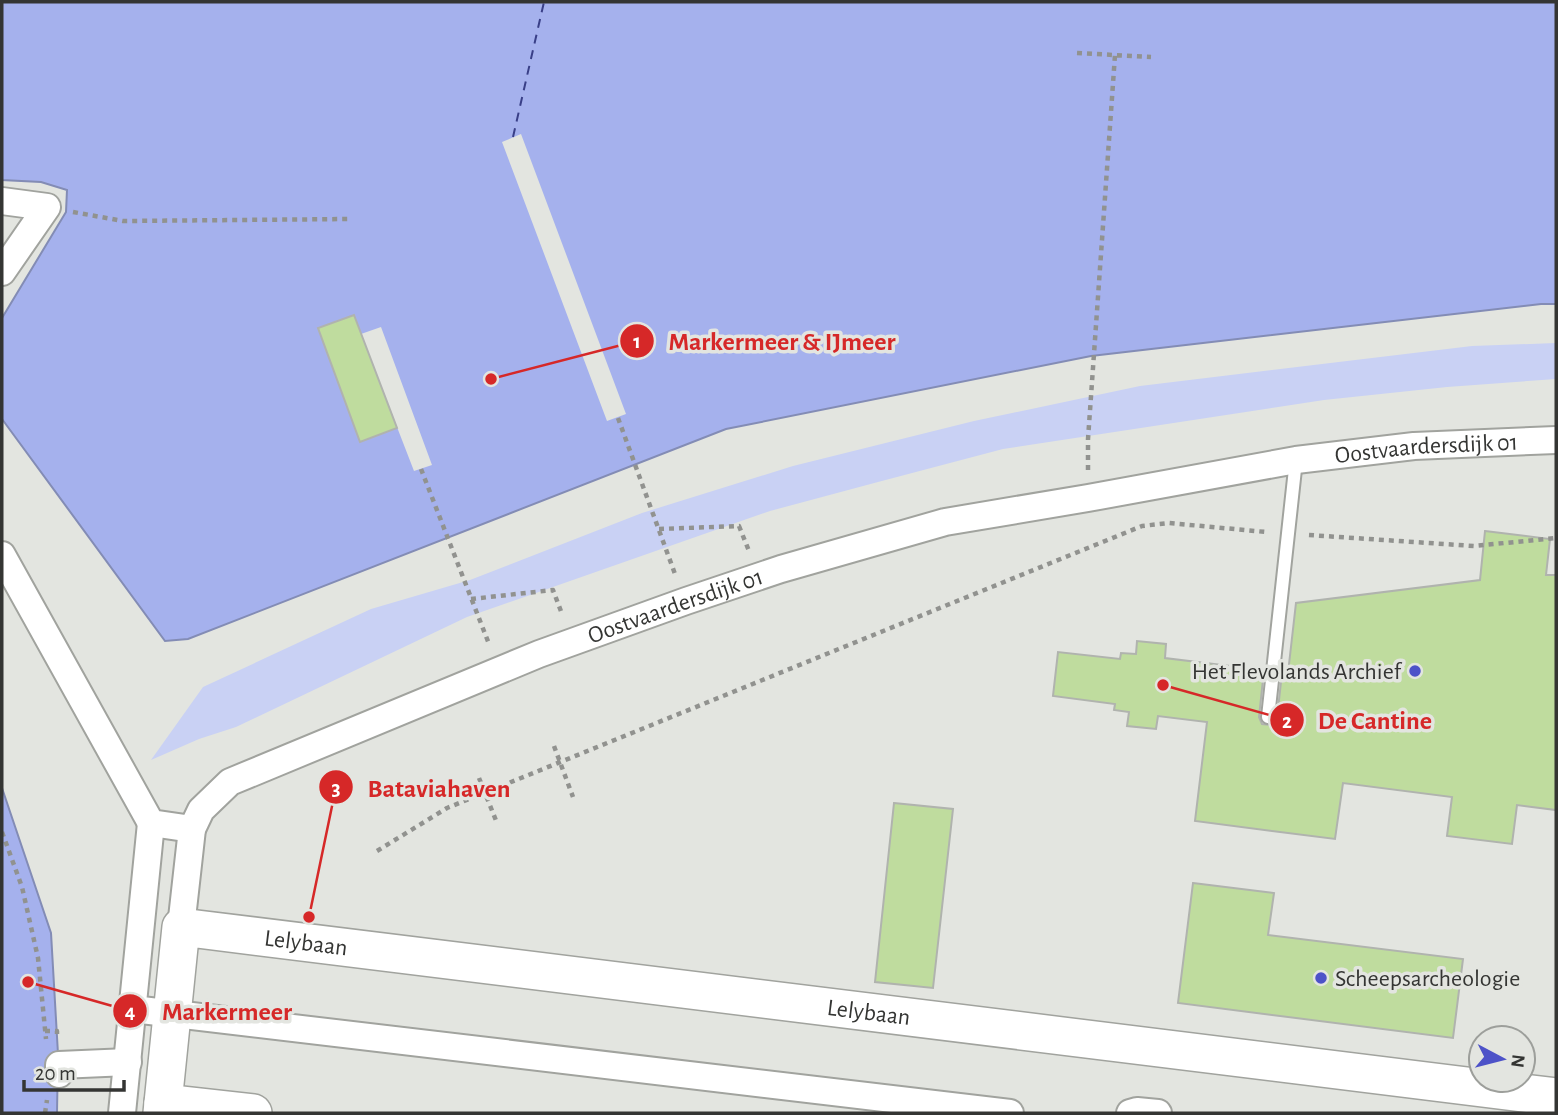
<svg xmlns="http://www.w3.org/2000/svg" width="1558" height="1115" font-family="'Alegreya Sans',sans-serif">
  <rect width="100%" height="100%" fill="#e3e5e0"/>
  <path fill="#c9d1f4" d="M1556 343V379L1447 387 1324 400 1003 449 878 482 770 511 467 617 236 727 199 739 151 760 203 687 371 609 470 580 642 513 793 466 974 421 1140 386 1472 346Z"/>
  <path fill="#a5b1ed" stroke="#838cb5" stroke-width="2" d="M2 2H1556V304H1541L1091 356 726 429 188 639 165 641 2 419V318L66 212 67 190 41 182 2 180Z
    M2 788 51 933 58 1054 57 1113H2Z"/>
  <path fill="#e3e5e0" d="M521 134 626 414 607 421 502 142Z
    M381 327 432 465 414 471 361 334Z"/>
  <g fill="none" stroke-linecap="round" stroke-linejoin="round">
    <path stroke="#393f87" stroke-width="2" stroke-dasharray="9 7" stroke-linecap="butt" d="M513 137 544 2"/>
  </g>
  <path fill="#bfdc9e" stroke="#b0b3ae" stroke-width="2" d="M354 315 397 428 360 442 318 328Z
    M1485 531 1550 539 1546 575H1556V810L1517 805 1512 844 1447 836 1452 797 1343 783 1335 839 1195 821 1207 722 1158 716 1156 729 1127 726 1129 712 1114 710 1115 704 1053 696 1058 652 1120 659 1121 653 1136 654 1137 641 1166 644 1165 658 1264 670 1259 717 1262 724 1271 725 1277 718 1282 673H1288L1296 603 1480 580Z
    M894 803 953 809 933 988 875 982Z
    M1193 883 1274 893 1268 935 1463 959 1453 1038 1178 1003Z"/>
  <g fill="none" stroke-linecap="round" stroke-linejoin="round">
    <defs>
      <path id="lane" d="M1268 717 1296 460"/>
      <g id="street">
        <path d="M2 201 47 207 2 272"/>
        <path d="M2 555 151 823 192 829"/>
        <path id="s1" d="M181 927 192 829 201 810 230 782 539 654 686 601 781 569 945 522 1088 498 1296 460 1414 446 1556 440"/>
        <path d="M133 1009 1010 1113"/>
        <path d="M59 1074V1065L128 1062"/>
        <path d="M122 1113 151 823"/>
        <path d="M1130 1113 1137 1111 1158 1113"/>
      </g>
      <g id="secondary">
        <path d="M163 1103 253 1113"/>
        <path id="s2" d="M162 1113 181 927 1556 1097"/>
      </g>
    </defs>
    <use href="#lane" stroke="#a1a39e" stroke-width="16"/>
    <use href="#street" stroke="#a1a39e" stroke-width="30"/>
    <use href="#secondary" stroke="#a1a39e" stroke-width="40"/>
    <path stroke="#91928f" stroke-width="4.5" stroke-dasharray="5 5" stroke-linecap="butt" d="M1077 53 1151 57
      M73 212 123 221 351 219
      M618 418 675 574
      M421 469 489 644
      M1088 470V439L1115 55
      M659 529 739 526 749 551
      M1309 535 1474 546 1556 538
      M471 599 553 590 562 614
      M554 746 573 797
      M479 778 497 823
      M2 832 22 887 38 958 46 1039
      M377 851 447 808 1142 526 1169 523 1266 532
      M45 1031H57V1038
      M45 1113 47 1100"/>
    <use href="#lane" stroke="#fff" stroke-width="12"/>
    <use href="#street" stroke="#fff" stroke-width="26"/>
    <use href="#secondary" stroke="#fff" stroke-width="37"/>
  </g>
  <g fill="#4d52c8" stroke="#e3e5e0" stroke-width="2.5">
    <circle cx="1415" cy="671" r="7"/>
    <circle cx="1321" cy="978" r="7"/>
  </g>
  <g text-anchor="middle" stroke-width="7" stroke-linejoin="round" paint-order="stroke">
    <g font-size="24" fill="#343533" stroke="#e3e5e0">
      <text dy="8" stroke="none"><textPath href="#s1" startOffset="1409">Oostvaardersdijk 01</textPath></text>
      <text dy="8" stroke="none"><textPath href="#s1" startOffset="639">Oostvaardersdijk 01</textPath></text>
      <text dy="8" stroke="none"><textPath href="#s2" startOffset="313">Lelybaan</textPath></text>
      <text dy="8" stroke="none"><textPath href="#s2" startOffset="880">Lelybaan</textPath></text>
    </g>
    <g font-size="24" fill="#343533" stroke="#e3e5e0" text-anchor="end">
      <text x="1401" y="679">Het Flevolands Archief</text>
      <text x="1335" y="986" text-anchor="start">Scheepsarcheologie</text>
    </g>
  </g>
  <path fill="none" stroke="#d62828" stroke-width="2.5" d="M491 379L637 341M1163 685L1287 720M309 917L336 787M28 982L130 1011"/>
  <g fill="#d62828" stroke="#e3e5e0" stroke-width="2.5">
    <circle cx="491" cy="379" r="7"/>
    <circle cx="1163" cy="685" r="7"/>
    <circle cx="309" cy="917" r="7"/>
    <circle cx="28" cy="982" r="7"/>
    <circle cx="637" cy="341" r="18"/>
    <circle cx="1287" cy="720" r="18"/>
    <circle cx="336" cy="787" r="18"/>
    <circle cx="130" cy="1011" r="18"/>
  </g>
  <g font-size="21" text-anchor="middle" font-weight="bold" fill="#fff">
    <text x="637" y="348">1</text>
    <text x="1287" y="728">2</text>
    <text x="336" y="795">3</text>
    <text x="130" y="1018">4</text>
  </g>
  <g font-size="26" text-anchor="middle" font-weight="bold" fill="#d62828" stroke="#e3e5e0" stroke-width="7" stroke-linejoin="round" paint-order="stroke">
    <text x="782" y="350">Markermeer &amp; IJmeer</text>
    <text x="1375" y="729">De Cantine</text>
    <text x="439" y="797">Bataviahaven</text>
    <text x="227" y="1020">Markermeer</text>
  </g>
  <rect width="1558" height="1115" fill="none" stroke="#343533" stroke-width="7"/>
  <g transform="translate(1502 1059) rotate(97)"><circle r="33" fill="#e3e5e0" stroke="#9d9f9b" stroke-width="2"/>
  <path d="M0-5L12 26L0 18L-12 26Z" fill="#4d52c8"/>
  <text y="-10" font-size="19" font-weight="bold" text-anchor="middle" fill="#343533">N</text>
  </g>
  <path d="M24 1080v10h100v-10" fill="none" stroke="#343533" stroke-width="3.5"/>
  <text x="35" y="1080" font-size="21" fill="#343533" stroke="#e3e5e0" stroke-width="5" paint-order="stroke">20 m</text>
</svg>
